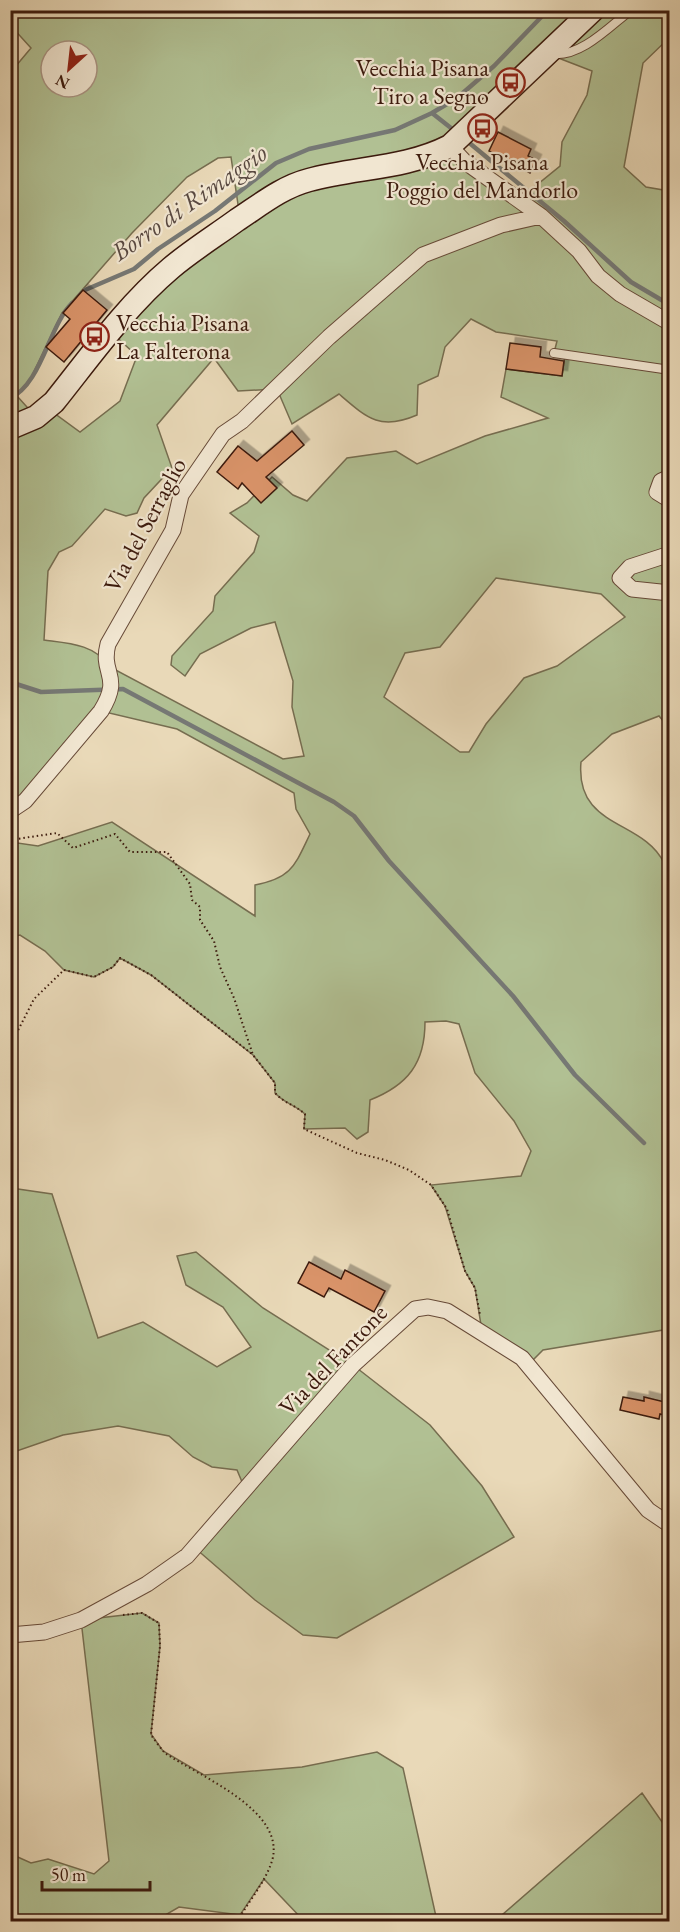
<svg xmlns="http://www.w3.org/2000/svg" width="680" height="1932" font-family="'EB Garamond',serif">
  <defs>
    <filter id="shadow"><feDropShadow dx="5.5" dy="-5.5" stdDeviation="0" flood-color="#0004"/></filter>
  </defs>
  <rect width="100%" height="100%" fill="#e9d9b8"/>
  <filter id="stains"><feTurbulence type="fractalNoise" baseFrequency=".00333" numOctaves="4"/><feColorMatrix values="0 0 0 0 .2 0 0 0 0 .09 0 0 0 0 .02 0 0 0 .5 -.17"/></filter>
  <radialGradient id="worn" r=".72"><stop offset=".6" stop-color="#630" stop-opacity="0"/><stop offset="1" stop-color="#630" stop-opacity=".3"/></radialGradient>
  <path fill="#b1c093" stroke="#766d50" stroke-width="1.5" fill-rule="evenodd" d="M11 10 669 11V38L643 63 624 167 646 187 669 191V728L659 716 612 734 581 762C575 829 643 819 664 863L669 860V1329L543 1350 528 1365 482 1331 475 1288 465 1271 445 1206 431 1185 521 1176 531 1151 514 1121 475 1073 459 1024 446 1021 425 1022C425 1063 408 1085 370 1100L368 1132 357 1139 345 1128 304 1129 305 1114C295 1105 284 1103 275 1093V1083L253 1055 151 975 120 958 113 967 94 977 64 970 45 951 20 935 11 937V842L38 846 112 822 255 916V885C292 878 295 865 310 834L296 809 294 793 177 729 101 711 11 811 10 73 31 48 11 26ZM51 51H87V87H51ZM548 54 592 71 587 95 562 142 560 166 517 201 450 146ZM231 157 240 218 111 332 137 356 120 401 80 432 47 408 36 417 17 396 30 380 62 313 132 233 187 177 218 158ZM471 319 496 332 557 341 554 353 565 355 562 376 506 369 501 397 548 418 485 436 417 464 396 451 347 458 307 501 293 495 272 477 247 503 230 513 259 536 254 552 215 596 213 611 172 656 171 665 185 676 200 654 251 628 275 622 293 681 292 707 304 756 283 759 108 666C96 644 66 643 44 640L48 571 59 552 72 546 105 509 126 516 137 513 144 498 172 468 157 425 214 358 238 391 277 389 292 424 339 394C367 418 380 431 417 415L418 385 438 376 445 347ZM496 578 601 594 625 617 557 666 524 678 486 724 469 752H460L384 697 405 653 440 647Z
    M11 1188 52 1194 98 1338 143 1322 217 1367 251 1347 223 1307 186 1285 177 1256 196 1252 263 1308 353 1365 430 1425 482 1486 514 1537 337 1638 303 1635 255 1600 195 1548 245 1489 237 1470 212 1467 193 1457 169 1436 118 1426 63 1435 11 1453Z
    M142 1613 159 1623 160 1646 151 1734 163 1751 204 1775 302 1767 377 1752 403 1768 437 1921H304L264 1879 240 1915 179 1907 155 1921 11 1922V1854L31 1863 48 1859 94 1874 109 1861 81 1620Z
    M642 1793 669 1832V1921H495Z"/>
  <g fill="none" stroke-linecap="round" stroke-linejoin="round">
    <path stroke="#767874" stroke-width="4.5" d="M432 113 456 132
      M467 141 564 221 631 282 670 305
      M80 295 85 290 134 269 158 249 215 211 276 163 309 149 395 130 432 113 457 98 494 66 548 10
      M10 398C41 385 49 326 72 303
      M10 682 41 692 123 689 334 802 354 816 389 861 513 996 575 1075 644 1143"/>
  </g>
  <path fill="#d99369" stroke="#3c1a0d" stroke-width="1.5" filter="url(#shadow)" d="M498 132 531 149 528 156 536 160 530 173 489 151Z
    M83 290 107 310 64 362 46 347 70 319 63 313Z
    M510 343 541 347 540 357 564 361 562 376 506 369Z
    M292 431 304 445 266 477 277 488 261 503 242 483 238 489 217 472 238 446 257 461Z
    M309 1262 341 1279 345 1270 385 1291 374 1312 329 1288 324 1297 298 1283Z
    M623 1397 644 1401V1397L669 1403 668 1416 660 1414 659 1419 620 1410Z"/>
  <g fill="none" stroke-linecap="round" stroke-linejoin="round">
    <defs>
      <path id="lane" d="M553 54C581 57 609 27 631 10
        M554 353 670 370"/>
      <path id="street" d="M450 146 464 161 541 216 579 251 598 276 620 294 670 323
        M670 477 661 481 657 492 670 500
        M670 554 630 567 620 578 632 589 670 593
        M10 811 25 801 101 711C123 675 100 675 108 644L173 530 181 495 223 434 242 421 329 337 423 255 501 225 541 216
        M10 1635 44 1632 81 1620 147 1584 187 1556 353 1365 415 1309 428 1307 447 1311 522 1358 648 1510 670 1525"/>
      <path id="secondary" d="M10 428 36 417 54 402C90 357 126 306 171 268 191 251 215 236 237 220 260 205 282 187 309 180 356 167 405 169 450 146L593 10"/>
    </defs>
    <use href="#lane" stroke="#674a38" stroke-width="10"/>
    <use href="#street" stroke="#674a38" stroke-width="17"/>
    <use href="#secondary" stroke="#3c1a0d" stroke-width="25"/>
    <path stroke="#3c1a0d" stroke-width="2" stroke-dasharray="1.5 3" stroke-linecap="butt" d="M10 840 57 833 73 848 115 834 130 852H167L190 884 192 900 200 907V920L214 941 220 967 234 998 253 1055 275 1083V1093C284 1103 295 1105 305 1114L304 1129 357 1153 385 1160 409 1170 431 1185 447 1209 465 1271 475 1288 480 1315
      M10 1046 34 999 64 970 94 977 113 967 120 958 151 975 252 1054
      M123 1615 142 1613 159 1623 160 1646 151 1735C155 1740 160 1748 165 1753 198 1776 287 1810 272 1861 265 1883 248 1902 237 1922"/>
    <use href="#lane" stroke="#f1e6d1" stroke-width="8"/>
    <use href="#street" stroke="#f1e6d1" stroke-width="15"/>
    <use href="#secondary" stroke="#f1e6d1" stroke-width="22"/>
  </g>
  <defs>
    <symbol id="bus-ring" viewBox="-11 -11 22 22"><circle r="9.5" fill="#f1e6d1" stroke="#8f2418" stroke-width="1.5"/><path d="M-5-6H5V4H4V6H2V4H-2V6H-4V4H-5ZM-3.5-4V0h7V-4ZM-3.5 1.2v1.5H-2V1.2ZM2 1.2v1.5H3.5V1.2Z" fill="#8f2418"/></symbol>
  </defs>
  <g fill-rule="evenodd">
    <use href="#bus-ring" x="494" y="66" width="33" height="33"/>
    <use href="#bus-ring" x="466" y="112" width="33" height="33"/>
    <use href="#bus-ring" x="78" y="320" width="33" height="33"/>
  </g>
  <g text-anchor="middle" stroke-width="4.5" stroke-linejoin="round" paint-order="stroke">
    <g font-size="24" fill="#3c1a0d" stroke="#f1e6d1" text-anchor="end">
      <text x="489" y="76">Vecchia Pisana<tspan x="489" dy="28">Tiro a Segno</tspan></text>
      <text x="482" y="170" text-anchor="middle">Vecchia Pisana<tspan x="482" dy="28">Poggio del Mandorlo</tspan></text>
      <text x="116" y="331" text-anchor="start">Vecchia Pisana<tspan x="116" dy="28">La Falterona</tspan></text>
    </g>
    <g font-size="24" fill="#3c1a0d" stroke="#f1e6d1">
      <text transform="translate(145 525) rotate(-62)" y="8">Via del Serraglio</text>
      <text transform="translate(333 1360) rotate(-46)" y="8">Via del Fantone</text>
    </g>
    <g font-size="26" font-style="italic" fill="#594941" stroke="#f1e6d1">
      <text transform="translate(189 202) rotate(-35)" y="9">Borro di Rimaggio</text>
    </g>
  </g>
  <rect width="680" height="1932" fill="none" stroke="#e9d9b8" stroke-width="36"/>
  <rect x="12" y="12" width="656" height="1908" fill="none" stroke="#3c1a0d" stroke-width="3"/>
  <rect x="18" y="18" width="644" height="1896" fill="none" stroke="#3c1a0d" stroke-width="1.5"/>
  <g transform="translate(69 69) rotate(207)"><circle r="28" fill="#f1e6d1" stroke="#a99483" stroke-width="1.5"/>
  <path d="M0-4.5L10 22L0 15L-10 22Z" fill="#8f2418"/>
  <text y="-9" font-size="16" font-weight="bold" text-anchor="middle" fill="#3c1a0d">N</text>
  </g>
  <path d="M42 1881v9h108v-9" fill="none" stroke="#3c1a0d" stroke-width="3"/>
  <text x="51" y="1881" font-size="18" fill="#3c1a0d" stroke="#f1e6d1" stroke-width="4.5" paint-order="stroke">50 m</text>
  <rect width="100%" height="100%" filter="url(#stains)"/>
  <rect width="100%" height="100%" fill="url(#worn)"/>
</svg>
